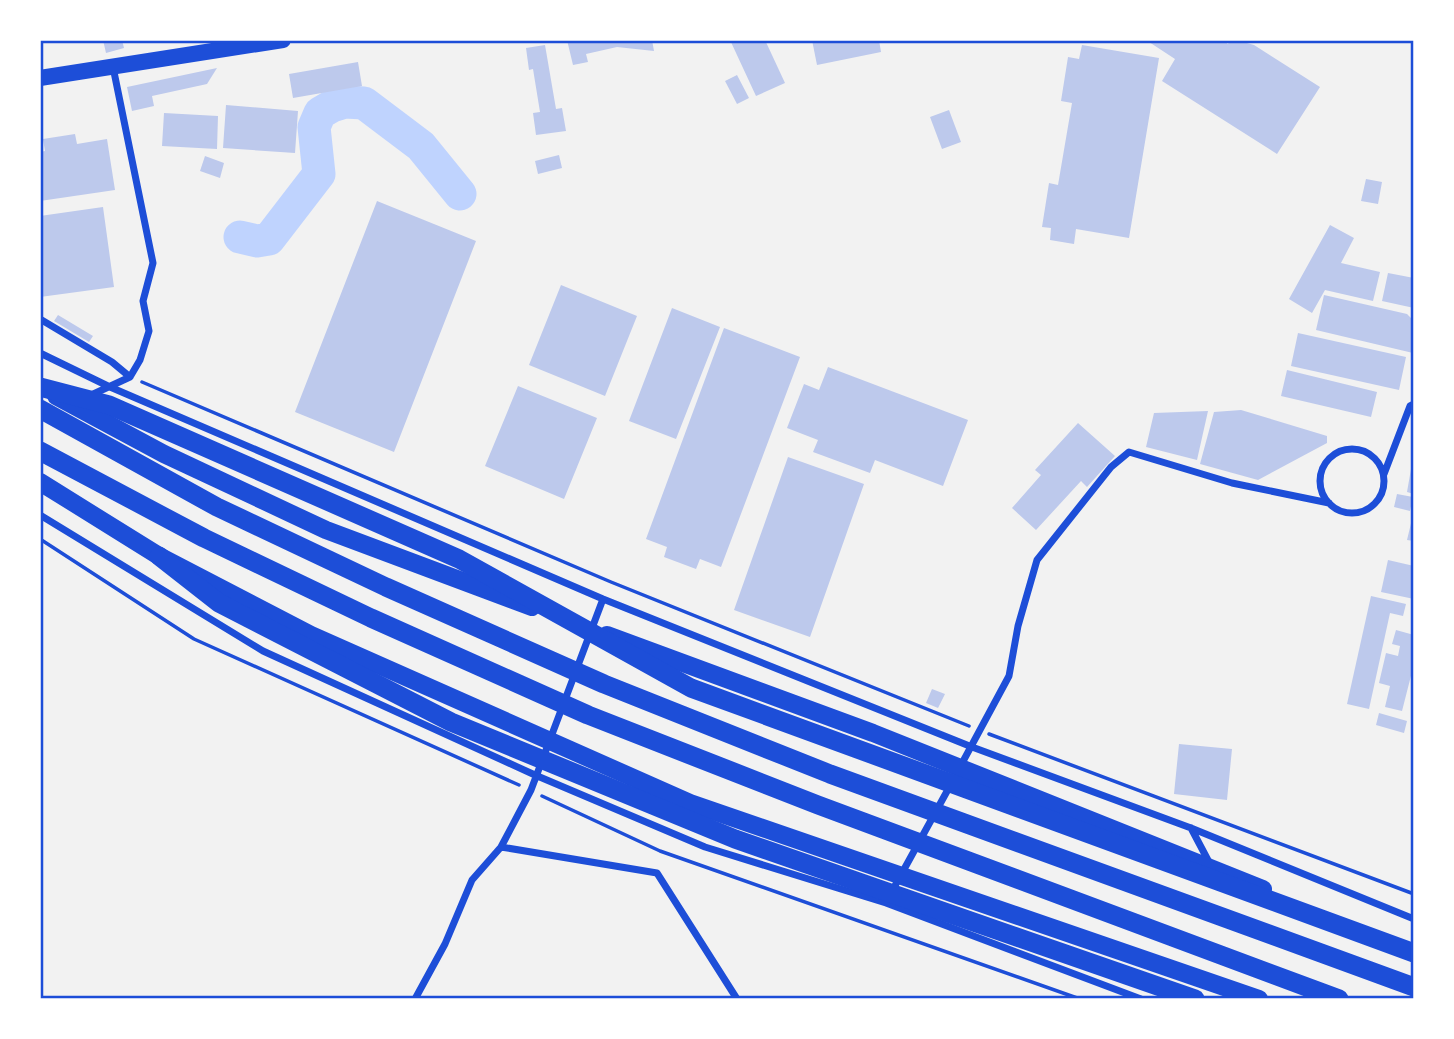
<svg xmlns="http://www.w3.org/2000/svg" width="1454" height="1039" font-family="'Open Sans',sans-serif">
  <rect width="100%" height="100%" fill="#f2f2f2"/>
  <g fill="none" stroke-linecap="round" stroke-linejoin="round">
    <path stroke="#bfd3fe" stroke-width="33" d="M240 237 257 241 269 239 319 174 314 127 320 113 332 106 345 102 364 103 421 146 460 194"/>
  </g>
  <path fill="#bdc9ec" d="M103 40H122L124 48 106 53Z
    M567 40H652L654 51 617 47 586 54 588 62 573 65Z
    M730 40H765L785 83 756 96Z
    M812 40H879L881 52 817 65Z
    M1146 40H1223L1228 44 1230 40H1236L1254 45 1320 87 1277 154 1162 81 1175 59Z
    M545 45 556 109 562 108 566 131 536 135 533 113 540 112 533 69 529 70 526 48Z
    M1082 45 1159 58 1129 238 1076 229 1074 244 1050 240 1051 228 1042 227 1049 183 1058 185 1072 103 1061 101 1068 57 1079 59Z
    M358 62 362 86 293 98 289 74Z
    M217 68 207 84 152 96 154 106 132 111 127 87Z
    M737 75 749 98 737 104 725 81Z
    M226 105 298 111 295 153 223 148Z
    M949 110 961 142 942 149 930 117Z
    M164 113 218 116 217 149 162 146Z
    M75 134 77 144 107 139 115 190 40 201V152L45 151 43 139Z
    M559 155 562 168 538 174 535 161Z
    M205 156 224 163 220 178 200 171Z
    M1366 179 1382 182 1378 204 1361 201Z
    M377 201 476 241 394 452 295 412Z
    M103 207 114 287 40 297V216Z
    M1330 225 1354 238 1341 263 1380 272 1373 301 1325 290 1312 313 1289 299Z
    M1388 273 1414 278V308L1382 301Z
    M561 285 637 316 605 396 529 365Z
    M1324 295 1407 314 1414 321 1413 353 1316 330Z
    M672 308 720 327 676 439 629 421Z
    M58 315 93 336 89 342 54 321Z
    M724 328 800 357 721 567 700 559 696 569 664 557 667 547 646 539Z
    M1298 333 1406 357 1399 390 1291 366Z
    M828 367 968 420 943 486 875 460 870 473 813 452 818 440 787 428 804 384 819 390Z
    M1287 370 1377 392 1371 417 1281 396Z
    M518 386 597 418 564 499 485 466Z
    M1241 410 1327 436V443L1258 480 1200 464 1214 412Z
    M1208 411 1197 460 1146 447 1154 413Z
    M1078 423 1115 456 1087 487 1081 481 1036 530 1012 508 1041 475 1035 470Z
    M788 457 864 484 810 637 734 610Z
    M1411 469 1414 470V494L1407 492Z
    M1397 494 1413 497 1410 511 1394 507Z
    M1413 515H1414V541L1407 540Z
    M1388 560 1414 566V599L1381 592Z
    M1371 596 1406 604 1403 616 1390 613 1369 709 1347 704Z
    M1396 630 1414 635V664L1402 711 1385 707 1390 686 1379 683 1386 653 1398 656 1400 646 1392 644Z
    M932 689 945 694 938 708 926 703Z
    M1379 713 1407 721 1404 733 1376 725Z
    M1179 744 1232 749 1227 800 1174 794Z"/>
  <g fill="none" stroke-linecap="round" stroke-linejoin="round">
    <path stroke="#1d4ed8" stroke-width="3.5" d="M142 382 611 582 969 726
      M40 539 194 639 519 785
      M989 734 1414 894
      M542 796 660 851 1080 999"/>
    <path stroke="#1d4ed8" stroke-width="7" d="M40 319 112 362 130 377
      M40 353 110 387 603 599 972 747 1191 828 1414 919
      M89 396 130 377 140 360 149 331 143 301 153 263 113 67
      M1320 481a32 32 0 1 1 64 0a32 32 0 1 1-64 0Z
      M1384 474 1410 406 1414 404
      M40 515 263 651 535 775 705 847 886 903 1141 999
      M960 767 1009 676 1018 626 1037 560 1111 467 1129 452 1232 483 1329 503
      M1191 828 1210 864
      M501 847 657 873 737 999
      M891 893 951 784
      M415 999 445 944 472 880 501 847 531 790 603 599"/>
    <path stroke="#1d4ed8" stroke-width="16" d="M40 78 283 40"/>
    <path stroke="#1d4ed8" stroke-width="18" d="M56 396 164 454 326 530 532 607
      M40 482 159 556 311 635 690 803 1259 999
      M607 635 873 733 1263 889"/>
    <path stroke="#1d4ed8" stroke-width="19" d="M40 387 109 405 459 559 691 688 1414 953
      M40 409 217 507 386 587 604 684 830 774 1414 987
      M40 451 204 538 371 618 588 715 818 805 1339 999
      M159 556 219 603 451 722 735 839 1195 999"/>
  </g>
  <rect width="1454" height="1039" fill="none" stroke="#ffffff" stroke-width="84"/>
  <rect x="42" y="42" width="1370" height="955" fill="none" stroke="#1d4ed8" stroke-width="2.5"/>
</svg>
